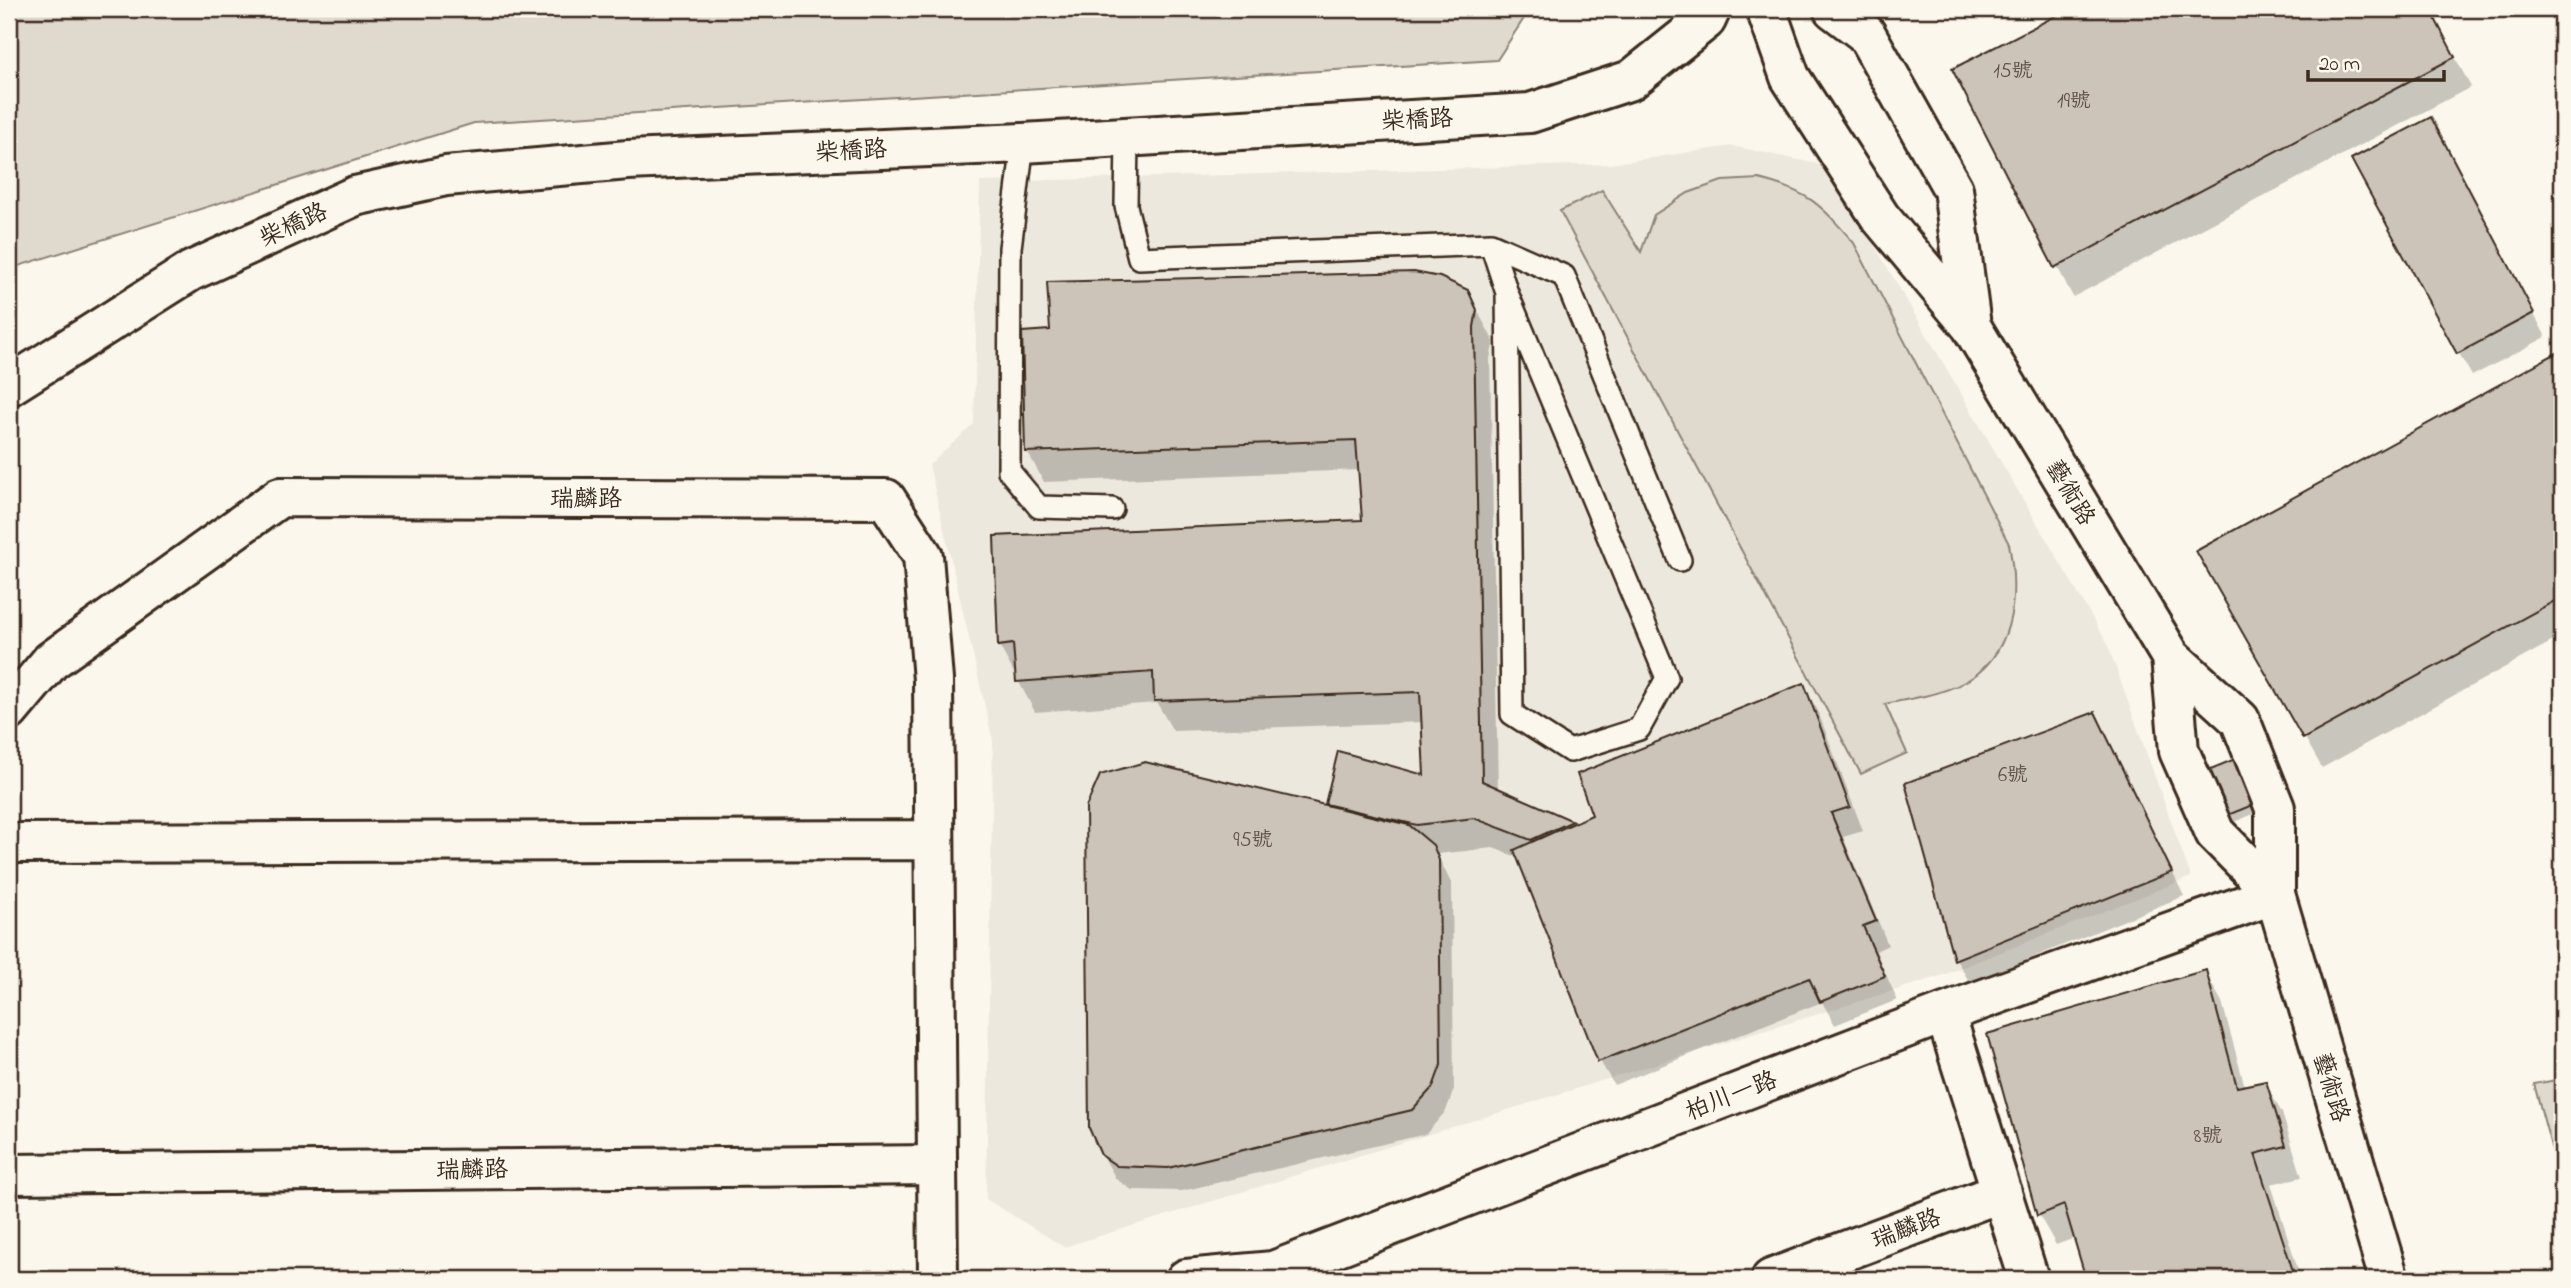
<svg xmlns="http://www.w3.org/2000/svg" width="2571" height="1288" font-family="'Indie Flower','LXGW WenKai TC',sans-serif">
  <rect width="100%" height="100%" fill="#fbf7ec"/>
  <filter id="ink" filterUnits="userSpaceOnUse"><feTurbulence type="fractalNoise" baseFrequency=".0143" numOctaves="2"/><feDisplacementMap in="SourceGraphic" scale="14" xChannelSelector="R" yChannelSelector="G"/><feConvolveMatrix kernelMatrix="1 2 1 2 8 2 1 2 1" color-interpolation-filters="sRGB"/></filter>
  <g filter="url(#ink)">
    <path fill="#ede8dd" d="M1732 146 1828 166 2107 643 2191 877 1938 977 1064 1247 986 1199 993 741 929 465 974 424 980 182 1610 164Z"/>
    <path fill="#dfd9ce" stroke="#8d8276" stroke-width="2" d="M9 9H1530L1497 60 474 123 9 269Z
      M1759 179C1810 192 1820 204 1854 243L2009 544C2018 591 2016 646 1973 677 1948 694 1914 698 1885 704L1907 753 1861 774 1560 211 1602 190 1641 252 1654 215 1688 193 1722 181Z
      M2562 1079V1186L2534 1084Z"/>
    <path fill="#0003" d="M2072 9H2429L2471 87 2073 297 1955 70Z
      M2444 143 2546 337 2472 376 2459 353Z
      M1467 291 1494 342 1490 358 1498 790 1573 825 1595 816 1803 685 1817 709 1863 831 1843 837 1888 945 1876 951 1897 1000 1835 1025 1822 1002 1614 1085 1600 1061 1520 858 1493 848 1437 854 1452 885 1454 1089 1446 1111 1426 1134 1182 1191 1132 1190 1116 1179 1102 1154 1330 808 1327 803 1425 778 1423 722 1173 731 1157 703 1035 712 999 645 1364 522 1360 470 1044 482 1027 451Z
      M2562 352V636L2322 768 2199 551Z
      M2094 714 2184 896 1970 983 1956 959 1907 784Z
      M2235 761 2258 812 2234 822 2210 771Z
      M2205 972 2222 1002 2245 1087 2265 1083 2282 1113 2302 1177 2271 1184 2301 1279H2088L2075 1238 2056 1245 2039 1215Z"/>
    <path fill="#ccc4b9" stroke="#3b2a1e" stroke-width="2" d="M2069 9H2430L2455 57 2054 268 1952 69Z
      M2431 117 2534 313 2457 354 2351 159Z
      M1414 272 1440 277 1468 290 1477 310 1474 327 1482 781 1573 821 1531 840 1474 818 1417 825 1325 804 1338 751 1424 775 1420 692 1154 701 1153 672 1016 682 1013 644 998 646 994 536 1362 520 1356 440 1025 452 1022 332 1050 330 1047 282Z
      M2562 350V597L2303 739 2196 551Z
      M1804 683 1850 807 1831 813 1876 921 1863 926 1885 976 1820 1002 1809 978 1598 1062 1514 850 1592 815 1577 774Z
      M2095 712 2172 872 1954 960 1905 783Z
      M2235 759 2255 804 2228 815 2208 770Z
      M1145 762 1409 825 1433 845 1439 860 1441 1065 1433 1087 1412 1110 1168 1168 1117 1166 1101 1155 1089 1128 1086 807 1100 775Z
      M2206 970 2237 1087 2266 1081 2286 1146 2255 1154 2293 1271 2264 1279H2086L2064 1205 2037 1216 1987 1034Z"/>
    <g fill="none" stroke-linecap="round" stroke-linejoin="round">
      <defs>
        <path id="lane" d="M1127 135 1126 206 1139 258 1491 244 1507 293 1667 678 1639 729 1570 751 1512 714 1507 293
          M1023 143 1010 248 1009 471 1039 507 1112 509
          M1491 244 1564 276 1680 560"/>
        <path id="street" d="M1766 9 1790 77 1880 217 1971 326 2171 657 2240 720 2275 808V894L2389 1279
          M1833 9 1866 34 1953 189 1971 326
          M2171 657 2179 751 2198 794 2215 833 2275 894
          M9 711 51 661 280 497 886 499 923 556 933 680 938 1279
          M9 843 934 840
          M1945 1013 2029 1279
          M9 1174 936 1165
          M1186 1279 1273 1271 1945 1013 2275 894
          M1771 1279 2002 1192"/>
        <path id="secondary" d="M9 386 191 271 355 196 446 176 628 160 1023 143 1530 113 1631 80 1706 20 1711 9"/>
      </defs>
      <use href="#lane" stroke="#3b2a1e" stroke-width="26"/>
      <use href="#street" stroke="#3b2a1e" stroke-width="44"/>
      <use href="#secondary" stroke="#3b2a1e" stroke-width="44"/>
      <use href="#lane" stroke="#fbf7ec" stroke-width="21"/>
      <use href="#street" stroke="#fbf7ec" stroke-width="38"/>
      <use href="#secondary" stroke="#fbf7ec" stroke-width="38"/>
    </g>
  </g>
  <g text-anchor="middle" stroke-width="5" stroke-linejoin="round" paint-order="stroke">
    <g font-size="21" fill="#5f5045">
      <text x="2013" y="77">15號</text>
      <text x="2074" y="107">19號</text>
      <text x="2013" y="781">6號</text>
      <text x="1253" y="846">95號</text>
      <text x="2208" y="1142">8號</text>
    </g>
    <g font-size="24" fill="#3b2a1e" stroke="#fbf7ec">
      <text transform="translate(1417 119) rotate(-3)" y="8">柴橋路</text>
      <text transform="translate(851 150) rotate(-3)" y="8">柴橋路</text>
      <text transform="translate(293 224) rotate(-25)" y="8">柴橋路</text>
      <text transform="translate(2071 492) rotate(59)" y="8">藝術路</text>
      <text x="586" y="506">瑞麟路</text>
      <text transform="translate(2332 1087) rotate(73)" y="8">藝術路</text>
      <text transform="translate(1731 1095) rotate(-21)" y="8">柏川一路</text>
      <text transform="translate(472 1169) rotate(-1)" y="8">瑞麟路</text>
      <text transform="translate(1906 1228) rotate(-21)" y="8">瑞麟路</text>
    </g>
  </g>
  <rect width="2571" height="1288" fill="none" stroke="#fbf7ec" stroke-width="35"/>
  <rect x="18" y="18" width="2536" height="1253" fill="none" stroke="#3b2a1e" stroke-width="2.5" filter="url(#ink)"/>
  <path d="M2308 70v10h136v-10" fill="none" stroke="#3b2a1e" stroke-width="3.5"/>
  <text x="2319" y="70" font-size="21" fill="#3b2a1e" stroke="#fbf7ec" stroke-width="5" paint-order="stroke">20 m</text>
</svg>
